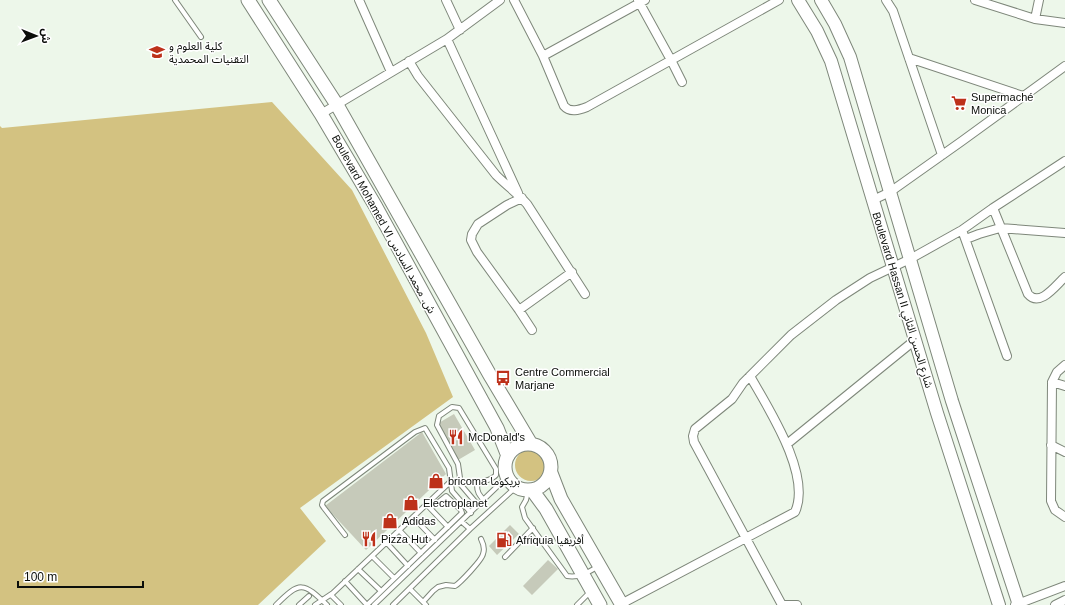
<svg xmlns="http://www.w3.org/2000/svg" width="1065" height="605" font-family="Helvetica,'Noto Sans Arabic',sans-serif">
  <rect width="100%" height="100%" fill="#edf7ea"/>
  <path fill="#d3c281" d="M272 102 352 190 426 333 453 397 300 508 326 541 258 605H0V126L2 128Z
    M515 465a16 16 0 1 1 32 0a16 16 0 1 1-32 0Z"/>
  <path fill="#c6caba" d="M454 414 475 450 458 460 437 424Z
    M422 432 446 474 366 550 325 506Z
    M510 525 519 534 497 555 489 546Z
    M548 560 558 569 532 595 523 586Z"/>
  <g fill="none" stroke-linecap="round" stroke-linejoin="round">
    <defs>
      <path id="lane" d="M175 0 201 37
        M528 491 526 500 522 507 525 518 567 576C579 578 587 573 597 567
        M478 505 461 485 458 464 437 425 439 416 452 407 459 408 496 469V475C491 481 483 480 477 485 477 492 479 495 484 500
        M429 507 448 527
        M413 517 435 540
        M462 522 470 529
        M399 530 421 553
        M345 535 324 508 322 505 323 501 415 432 425 428 449 468 452 491 471 513
        M386 542 408 566
        M372 556 394 578
        M505 557 533 528
        M358 569 381 591
        M345 581 367 605
        M410 589 426 605
        M331 595 341 605
        M423 602 433 591 438 587 446 585 455 586C460 583 482 560 483 554 485 549 483 543 481 539
        M276 605C300 581 303 582 327 605
        M299 605 309 596
        M315 605 333 593 450 482
        M367 605 462 513 461 510 446 496 431 508
        M374 605 507 477
        M393 605 470 529 516 487
        M577 605 591 591"/>
      <path id="street" d="M359 0 391 72
        M446 0 460 30
        M514 0 543 56 564 106C570 113 579 110 587 107L779 0
        M638 0 671 60 682 82
        M886 0 893 11 942 155
        M975 0 1035 19 1065 23
        M1035 19 1039 0
        M447 39 518 193
        M543 56 645 0
        M909 58 1023 96
        M409 61 418 76 496 175C506 185 517 193 527 204L585 294
        M321 114 447 39 500 0
        M522 198 507 205 478 224 472 234 471 240 477 252 519 310 532 330
        M873 200 890 192 962 141 1065 66
        M993 208 1028 294C1040 308 1056 285 1065 277
        M962 230 1007 356
        M966 239 979 234 1000 228 1065 233
        M519 310 572 272
        M1065 365 1057 372 1052 382 1051 501 1055 510 1065 517
        M1052 382 1065 386
        M787 444 915 340
        M1051 445 1065 452
        M621 604 795 512C812 475 768 408 750 376
        M782 605 694 442 693 436 695 429 732 399 743 383 791 335 836 300 870 278 910 259 962 230 993 208 1065 161
        M783 605H797
        M1015 605 1065 586
        M1055 605 1065 600"/>
      <path id="secondary" d="M798 0 817 31 831 61 937 413 999 605
        M821 0 835 24 850 57 952 401 1019 605"/>
      <path id="primary" d="M248 0 321 114 376 207 497 428 508 456
        M269 0 337 105 491 377 531 444
        M505 467a23 23 0 1 1 46 0a23 23 0 1 1-46 0Z
        M551 473 561 499 622 605
        M532 490 546 509 600 605"/>
    </defs>
    <use href="#lane" stroke="#7e877a" stroke-width="6"/>
    <use href="#street" stroke="#7e877a" stroke-width="10"/>
    <use href="#secondary" stroke="#7e877a" stroke-width="14"/>
    <use href="#primary" stroke="#7e877a" stroke-width="15"/>
    <use href="#lane" stroke="#fff" stroke-width="4"/>
    <use href="#street" stroke="#fff" stroke-width="8"/>
    <use href="#secondary" stroke="#fff" stroke-width="12"/>
    <use href="#primary" stroke="#fff" stroke-width="13"/>
  </g>
  <defs>
    <symbol id="university-bare" viewBox="-9 -9 18 18"><path d="M0-5L7-2L0 1L-7-2ZM-4 1L0 2.5L4 1V4Q0 6-4 4Z" fill="#bd311a" stroke="#fff" stroke-width="2.5" paint-order="stroke"/></symbol>
    <symbol id="supermarket-bare" viewBox="-9 -9 18 18"><path d="M-6-5.5h2.5l.6 2H6L4.5 2H-2.5L-4.4-4H-6ZM-1.5 3.2a1.3 1.3 0 1 0 .1 0ZM3 3.2a1.3 1.3 0 1 0 .1 0Z" fill="#bd311a" stroke="#fff" stroke-width="2.5" paint-order="stroke"/></symbol>
    <symbol id="bus-bare" viewBox="-9 -9 18 18"><path d="M-5-6H5V4H4V6H2V4H-2V6H-4V4H-5ZM-3.5-4V0h7V-4ZM-3.5 1.2v1.5H-2V1.2ZM2 1.2v1.5H3.5V1.2Z" fill="#bd311a" stroke="#fff" stroke-width="2.5" paint-order="stroke"/></symbol>
    <symbol id="restaurant-bare" viewBox="-9 -9 18 18"><path d="M-5-6h1v4h1v-4h1v4h1v-4h1v5L-1.5 .5V6h-2V.5L-5-1ZM5-6V6H3V1.5H1.5Q1.5-4 5-6Z" fill="#bd311a" stroke="#fff" stroke-width="2.5" paint-order="stroke"/></symbol>
    <symbol id="shop-bare" viewBox="-9 -9 18 18"><path d="M-5-2.5h2.3a2.7 3.5 0 0 1 5.4 0H5L5.5 6h-11ZM-1.5-2.5h3a1.5 2.3 0 0 0-3 0Z" fill="#bd311a" stroke="#fff" stroke-width="2.5" paint-order="stroke"/></symbol>
    <symbol id="fuel-bare" viewBox="-9 -9 18 18"><path d="M-5.5-6h7V0h2V4h1.3V-2.5L3-4.5l.8-.8L6-3V5H2.5V1h-1V6h-7ZM-4.2-4.7v3.2H.2V-4.7Z" fill="#bd311a" stroke="#fff" stroke-width="2.5" paint-order="stroke"/></symbol>
  </defs>
  <g fill-rule="evenodd">
    <use href="#university-bare" x="146" y="41" width="22" height="22"/>
    <use href="#supermarket-bare" x="948" y="92" width="22" height="22"/>
    <use href="#bus-bare" x="492" y="367" width="22" height="22"/>
    <use href="#restaurant-bare" x="445" y="426" width="22" height="22"/>
    <use href="#shop-bare" x="425" y="470" width="22" height="22"/>
    <use href="#shop-bare" x="400" y="492" width="22" height="22"/>
    <use href="#shop-bare" x="379" y="510" width="22" height="22"/>
    <use href="#restaurant-bare" x="358" y="528" width="22" height="22"/>
    <use href="#fuel-bare" x="493" y="529" width="22" height="22"/>
  </g>
  <g text-anchor="middle" stroke-width="3" stroke-linejoin="round" paint-order="stroke">
    <g font-size="11" fill="#0b0e0a" stroke="#fff" text-anchor="start">
      <text x="169" y="50">كلية العلوم و<tspan x="169" dy="13">التقنيات المحمدية</tspan></text>
      <text x="971" y="101">Supermaché<tspan x="971" dy="13">Monica</tspan></text>
      <text x="515" y="376">Centre Commercial<tspan x="515" dy="13">Marjane</tspan></text>
      <text x="468" y="441">McDonald's</text>
      <text x="448" y="485">bricoma بريكوما</text>
      <text x="423" y="507">Electroplanet</text>
      <text x="402" y="525">Adidas</text>
      <text x="381" y="543">Pizza Hut</text>
      <text x="516" y="544">Afriquia أفريقيا</text>
    </g>
    <g font-size="11" fill="#0b0e0a" stroke="#fff">
      <text transform="translate(384 224) rotate(61)" y="4">Boulevard Mohamed VI ش. محمد السادس</text>
      <text transform="translate(903 300) rotate(73)" y="4">Boulevard Hassan II شارع الحسن الثاني</text>
    </g>
  </g>
  <g transform="translate(36 36) rotate(91)" stroke="#ffffff" stroke-width="3" paint-order="stroke">
  <path d="M0-3L7 15L0 10L-7 15Z" fill="#0b0e0a"/>
  <text y="-6" font-size="11" font-weight="bold" text-anchor="middle" fill="#0b0e0a">ش</text>
  </g>
  <path d="M18 581v6h125v-6" fill="none" stroke="#0b0e0a" stroke-width="2"/>
  <text x="24" y="581" font-size="12" fill="#0b0e0a" stroke="#ffffff" stroke-width="3" paint-order="stroke">100 m</text>
</svg>
